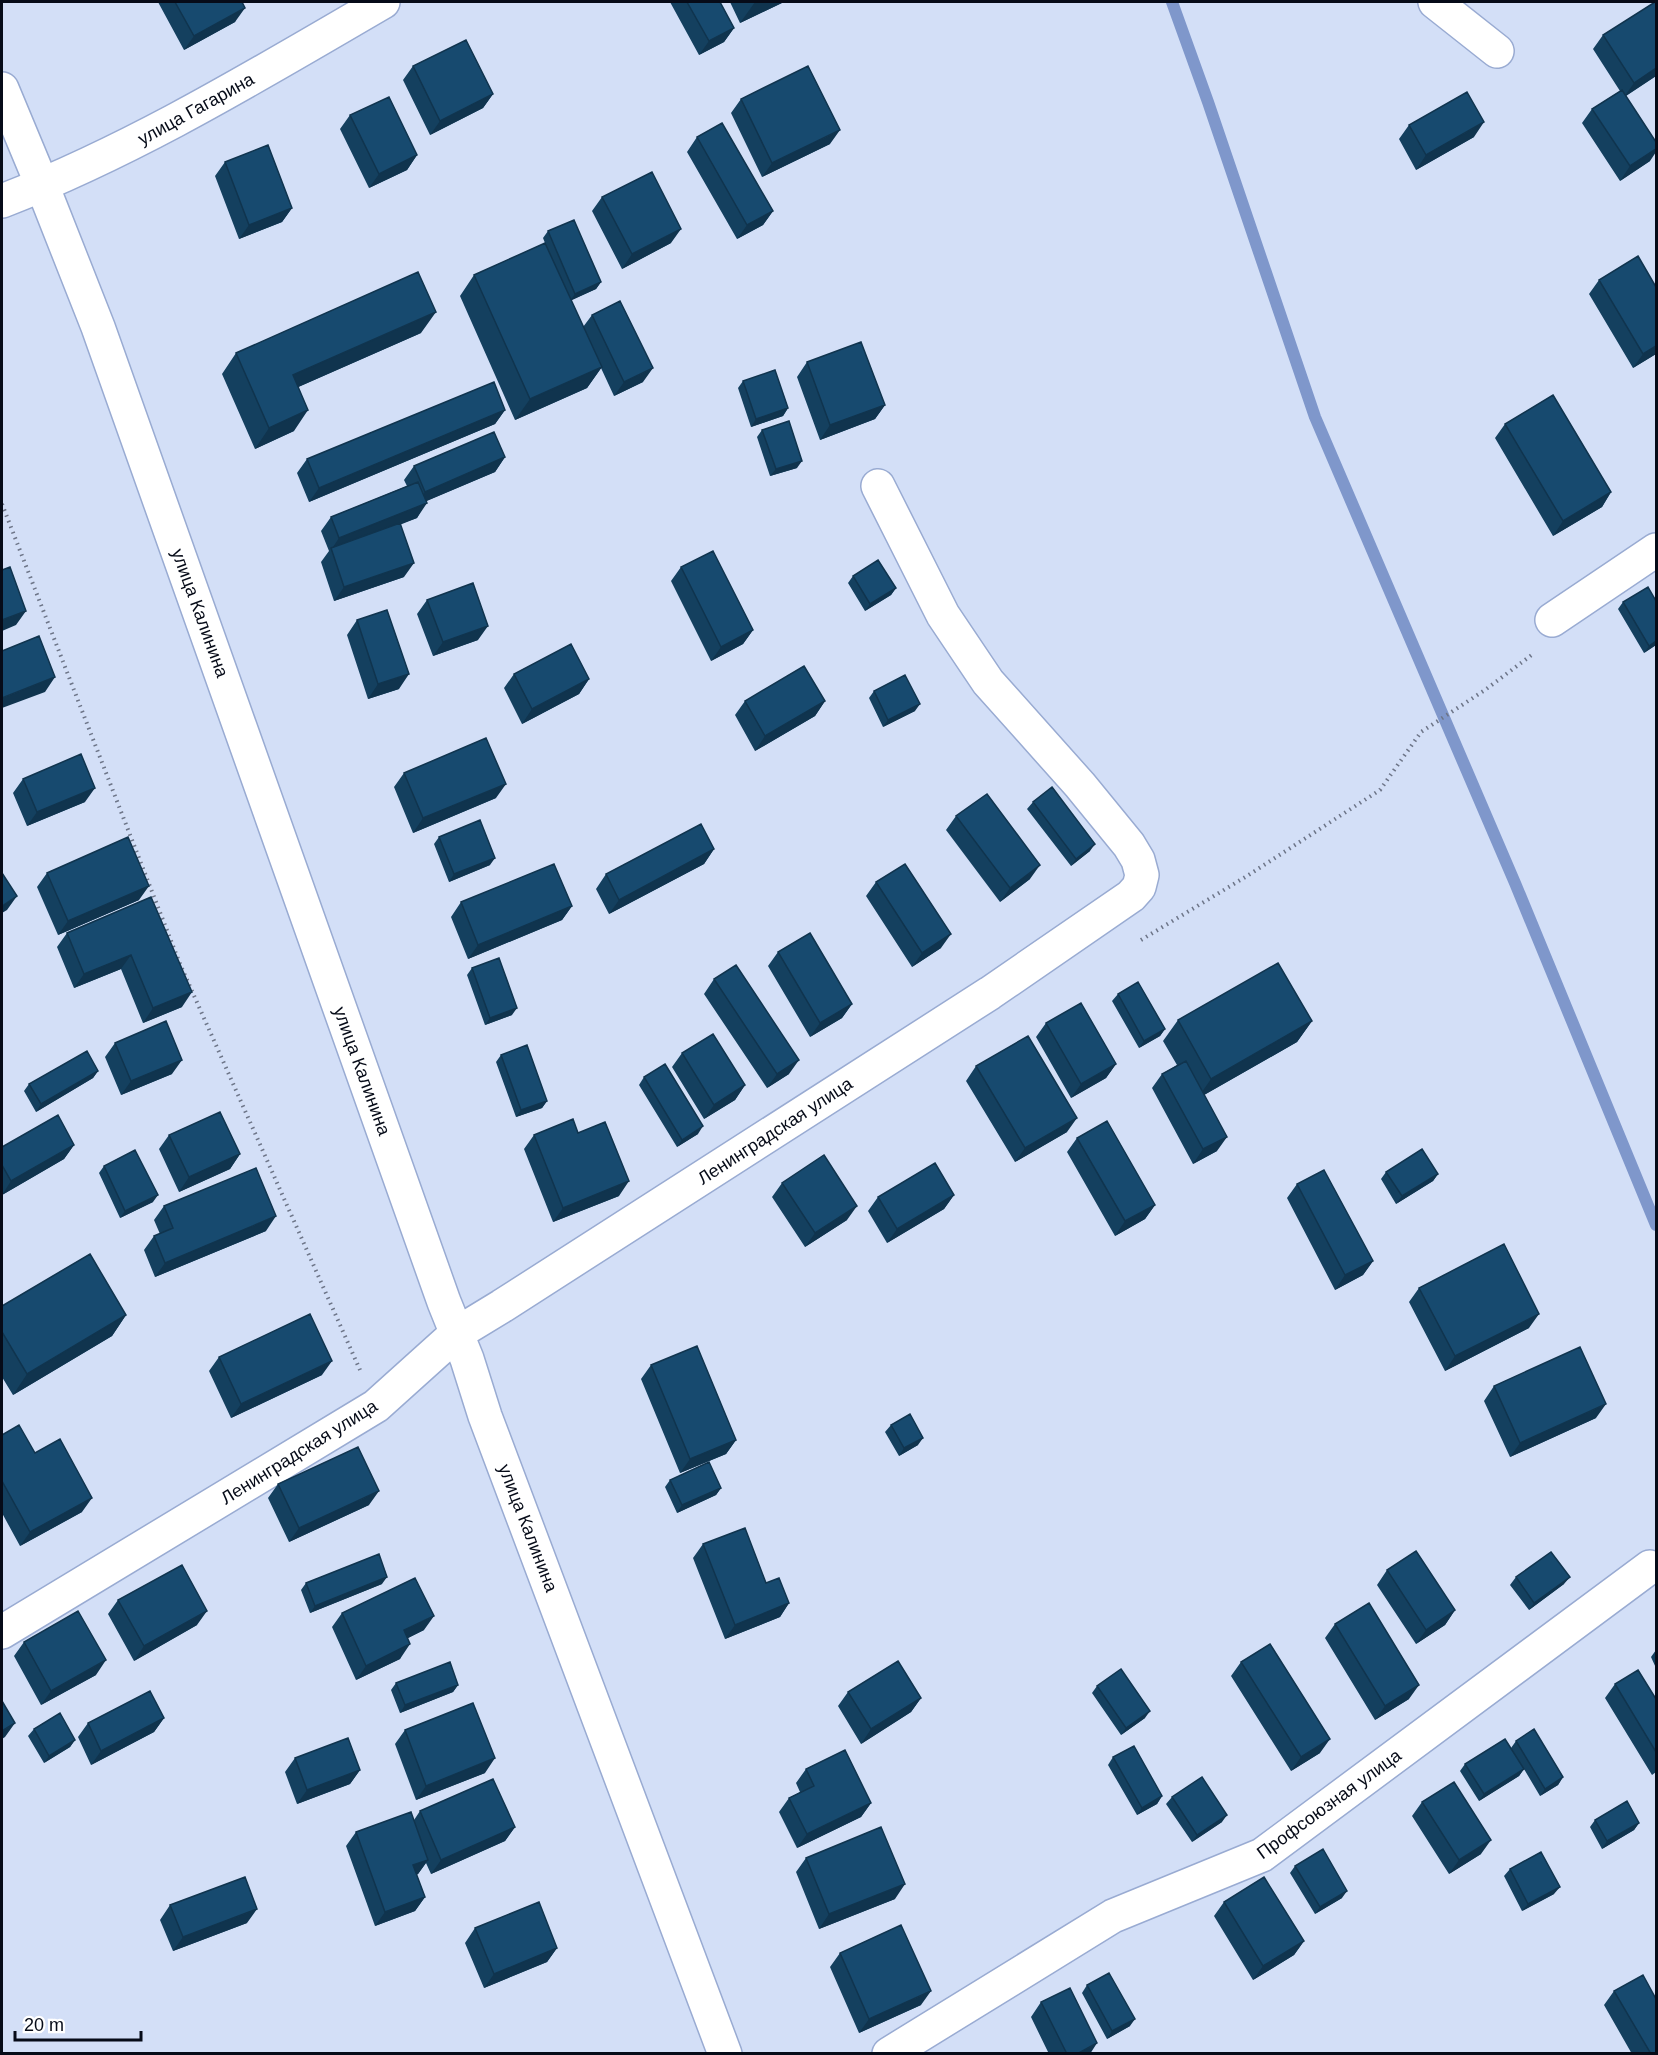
<svg xmlns="http://www.w3.org/2000/svg" width="1658" height="2055" font-family="Helvetica,sans-serif">
  <rect width="100%" height="100%" fill="#d3dff7"/>
  <g fill="none" stroke-linecap="round" stroke-linejoin="round">
    <path stroke="#7f97cb" stroke-width="12" d="M1172 2 1208 102 1315 417 1515 883 1656 1225"/>
    <defs>
      <path id="minor" d="M1435 2 1497 51
        M2 89 42 185 98 327 444 1302 467 1359 485 1416 725 2054
        M1552 620 1656 550
        M2 1632 376 1406 456 1334 502 1306 990 993 1131 896 1139 887 1142 875 1138 860 1129 845 1080 785 988 682 943 615 878 486
        M889 2054 1113 1916 1262 1855 1650 1567"/>
      <path id="tertiary" d="M2 201C136 149 259 74 383 2"/>
    </defs>
    <use href="#minor" stroke="#99abd2" stroke-width="36"/>
    <use href="#tertiary" stroke="#99abd2" stroke-width="36"/>
    <path stroke="#6d7588" stroke-width="4" stroke-dasharray="1.5 4.5" stroke-linecap="butt" d="M2 504 180 964 360 1370
      M1141 940 1247 876 1380 790 1421 732 1485 690 1533 654"/>
    <use href="#minor" stroke="#fff" stroke-width="33"/>
    <use href="#tertiary" stroke="#fff" stroke-width="33"/>
  </g>
  <path fill="#14405f" d="M158 2H242L235 22 184 50Z
    M670 2H720L734 28 724 42 699 55Z
    M730 2H784L740 23Z
    M1603 35 1656 76 1626 96 1650 161 1620 181 1582 123 1592 109 1620 91 1593 49Z
    M413 66 493 94 483 108 430 135 403 80Z
    M741 99 830 144 762 177 731 113Z
    M350 115 417 155 407 170 369 188 340 129Z
    M1409 125 1474 137 1416 170 1399 139Z
    M697 137 773 211 763 225 737 239 687 152Z
    M225 162 292 208 282 222 239 239 215 176Z
    M602 197 671 243 622 269 592 211Z
    M548 231 601 282 596 289 571 300 583 327 592 315 643 382 614 396 601 368 587 388 515 420 460 296 474 275 545 243 543 238Z
    M1599 280 1656 354 1633 368 1589 294Z
    M421 333 298 387 294 431 255 449 222 374 236 353Z
    M807 362 885 405 875 419 820 440 797 377Z
    M743 381 788 408 783 416 751 427 738 388Z
    M505 410 495 424 309 502 297 473 307 459Z
    M1505 424 1611 492 1602 507 1553 536 1495 438Z
    M762 430 797 468 770 476 757 437Z
    M505 457 495 472 426 501 417 518 400 524 404 577 334 601 321 562 329 551 321 531 331 517 407 486 404 480 414 466Z
    M681 567 753 630 743 644 711 661 671 581Z
    M853 576 896 588 891 595 865 611 848 583Z
    M427 600 478 640 433 656 417 614Z
    M1656 601V645L1644 653 1618 609 1623 602Z
    M357 620 399 689 368 699 347 635Z
    M514 674 589 679 579 694 522 724 504 688Z
    M874 691 915 711 883 727 869 698Z
    M745 701H825L815 716 755 751 735 715Z
    M404 773 496 798 413 833 394 787Z
    M23 779 85 802 27 826 13 793Z
    M1033 802 1090 851 1071 866 1027 809Z
    M956 816 1030 879 1000 902 946 830Z
    M439 837 490 865 449 882 434 844Z
    M714 849 704 864 609 914 596 889 606 874Z
    M47 873 139 900 58 935 37 887Z
    M876 882 941 948 912 967 866 896Z
    M151 897 182 1007 143 1023 121 969 74 988 57 947 67 933Z
    M461 902 572 906 562 920 468 959 451 917Z
    M778 952 852 1004 842 1018 810 1037 768 966Z
    M472 968 512 1015 485 1025 467 975Z
    M714 979 789 1074 767 1088 704 994Z
    M1118 994 1165 1029 1160 1036 1139 1048 1112 1001Z
    M1178 1020 1312 1021 1297 1042 1204 1095 1217 1151 1193 1164 1152 1088 1162 1074 1177 1065 1163 1041Z
    M1046 1023 1116 1064 1106 1078 1071 1098 1036 1037Z
    M115 1043 172 1074 121 1095 105 1057Z
    M682 1053 745 1085 735 1100 704 1119 672 1067Z
    M501 1055 547 1101 542 1108 516 1117 496 1062Z
    M976 1066 1067 1132 1015 1162 966 1081Z
    M98 1071 93 1078 36 1112 24 1091 29 1084Z
    M644 1077 698 1134 677 1147 639 1085Z
    M578 1133 619 1196 553 1222 524 1149 534 1135Z
    M169 1135 240 1154 230 1169 179 1192 159 1149Z
    M1077 1138 1155 1205 1145 1219 1115 1236 1067 1152Z
    M74 1145 64 1159 2 1195V1147Z
    M104 1166 153 1202 120 1218 99 1173Z
    M1386 1172 1438 1174 1433 1181 1396 1204 1381 1179Z
    M782 1183 847 1220 805 1247 772 1197Z
    M1297 1184 1373 1261 1363 1275 1335 1290 1287 1198Z
    M954 1195 944 1209 887 1243 868 1211 878 1197Z
    M164 1206 266 1231 155 1277 144 1250 154 1236 160 1234 154 1220Z
    M1419 1288 1529 1328 1445 1371 1409 1302Z
    M2 1306 126 1315 112 1336 13 1395 2 1377Z
    M219 1357 322 1375 231 1418 209 1371Z
    M651 1365 736 1440 726 1454 680 1473 641 1379Z
    M1494 1386 1596 1418 1510 1457 1484 1401Z
    M891 1425 918 1445 899 1456 885 1432Z
    M2 1435 35 1453 82 1512 20 1546 2 1513Z
    M670 1480 721 1488 716 1495 677 1513 665 1487Z
    M278 1484 369 1505 289 1542 268 1498Z
    M703 1544 766 1583 789 1603 780 1617 725 1639 693 1558Z
    M1387 1570 1455 1610 1445 1625 1416 1644 1377 1585Z
    M1516 1577 1564 1584 1529 1610 1510 1585Z
    M306 1583 382 1584 310 1613 301 1590Z
    M118 1600 197 1625 134 1661 108 1614Z
    M342 1613 424 1630 408 1638 400 1659 356 1680 332 1627Z
    M1335 1624 1409 1699 1375 1720 1325 1638Z
    M24 1642 96 1675 41 1705 14 1656Z
    M1656 1650V1668L1651 1657Z
    M1241 1662 1320 1753 1291 1771 1231 1676Z
    M396 1683 458 1685 453 1692 400 1713 391 1690Z
    M1615 1684 1656 1699V1772L1652 1775 1605 1698Z
    M1097 1686 1145 1718 1121 1735 1092 1693Z
    M848 1692 921 1698 911 1712 861 1744 838 1706Z
    M164 1718 154 1732 91 1765 78 1737 88 1723Z
    M34 1729 75 1740 70 1747 44 1763 28 1736Z
    M405 1730 485 1773 416 1800 395 1744Z
    M1516 1741 1563 1777 1558 1785 1540 1796 1524 1769 1519 1776 1479 1801 1460 1771 1465 1764 1511 1748Z
    M1113 1757 1162 1796 1157 1804 1137 1815 1108 1765Z
    M295 1758 360 1770 350 1784 297 1804 285 1772Z
    M806 1769 871 1803 861 1817 797 1848 779 1812 789 1798 800 1792 796 1783Z
    M1172 1797 1222 1822 1192 1842 1166 1804Z
    M1422 1802 1481 1854 1449 1874 1412 1816Z
    M420 1811 515 1827 505 1841 431 1874 426 1863 418 1874 416 1875 425 1897 415 1911 375 1926 346 1846 356 1832 414 1820Z
    M1595 1820 1639 1823 1634 1830 1602 1849 1590 1827Z
    M806 1858 895 1899 819 1929 796 1872Z
    M1295 1866 1342 1898 1315 1914 1290 1873Z
    M1510 1869 1554 1894 1522 1911 1504 1876Z
    M1224 1902 1304 1941 1294 1955 1253 1980 1214 1916Z
    M170 1905 247 1923 173 1951 160 1920Z
    M475 1928 557 1948 547 1962 484 1988 465 1943Z
    M840 1953 921 2005 859 2033 830 1967Z
    M1087 1985 1130 2026 1107 2039 1082 1993Z
    M1614 1991 1656 2054H1632L1604 2005Z
    M1041 2002 1090 2054H1049L1031 2017Z"/>
  <path fill="#10344e" d="M755 2H784L740 23Z
    M245 8 235 22 184 50 194 36Z
    M734 28 724 42 699 55 709 41Z
    M1656 68V76L1624 97 1634 83Z
    M493 94 483 108 430 135 440 121Z
    M1484 122 1474 137 1416 170 1426 155Z
    M840 130 830 144 762 177 772 163Z
    M1656 149V152L1650 161 1620 181 1630 166Z
    M417 155 407 170 369 188 379 174Z
    M292 208 282 222 239 239 249 225Z
    M773 211 763 225 737 239 747 225Z
    M681 229 671 243 622 269 632 254Z
    M601 282 596 289 570 301 575 294Z
    M436 312 421 333 278 396 293 375Z
    M1656 346V354L1633 368 1643 354Z
    M602 367 587 388 515 420 530 399Z
    M653 368 643 382 614 396 624 382Z
    M885 405 875 419 820 440 830 425Z
    M788 408 783 416 751 427 756 419Z
    M308 410 294 431 255 449 269 428Z
    M505 410 495 424 309 502 319 488Z
    M505 457 495 472 415 506 425 492Z
    M802 461 797 468 770 476 776 469Z
    M1611 492 1602 507 1553 536 1563 521Z
    M427 503 417 518 332 552 331 550 339 538Z
    M414 563 404 577 334 601 344 587Z
    M896 588 891 595 865 611 870 604Z
    M26 611 16 625 2 631V620Z
    M488 626 478 640 433 656 443 642Z
    M753 630 743 644 711 661 721 647Z
    M1656 641V645L1644 653 1649 646Z
    M409 674 399 689 368 699 378 684Z
    M55 677 45 692 2 708V698Z
    M589 679 579 694 522 724 532 709Z
    M825 701 815 716 755 751 765 736Z
    M920 704 915 711 883 727 888 720Z
    M506 784 496 798 413 833 423 818Z
    M95 788 85 802 27 826 37 812Z
    M1095 844 1090 851 1071 866 1076 859Z
    M714 849 704 864 609 914 619 900Z
    M495 858 490 865 449 882 454 874Z
    M1040 865 1030 879 1000 902 1010 888Z
    M149 886 139 900 58 935 68 921Z
    M17 896 7 910 2 913V906Z
    M572 906 562 920 468 959 478 945Z
    M951 934 941 948 912 967 922 953Z
    M131 955 121 969 74 988 84 974Z
    M192 992 182 1007 143 1023 153 1008Z
    M852 1004 842 1018 810 1037 820 1023Z
    M517 1008 512 1015 485 1025 490 1018Z
    M1312 1021 1297 1042 1197 1099 1211 1079Z
    M1165 1029 1160 1036 1139 1048 1144 1041Z
    M182 1060 172 1074 121 1095 131 1081Z
    M799 1060 789 1074 767 1088 777 1074Z
    M1116 1064 1106 1078 1071 1098 1081 1084Z
    M98 1071 93 1078 36 1112 41 1104Z
    M745 1085 735 1100 704 1119 714 1105Z
    M547 1101 542 1108 516 1117 521 1110Z
    M1077 1118 1067 1132 1015 1162 1025 1148Z
    M703 1126 698 1134 677 1147 682 1140Z
    M1227 1137 1217 1151 1193 1164 1203 1149Z
    M74 1145 64 1159 2 1195 11 1181Z
    M240 1154 230 1169 179 1192 189 1177Z
    M1438 1174 1433 1181 1396 1204 1402 1196Z
    M629 1181 619 1196 553 1222 563 1208Z
    M158 1195 153 1202 120 1218 125 1211Z
    M954 1195 944 1209 887 1243 897 1229Z
    M1155 1205 1145 1219 1115 1236 1125 1221Z
    M857 1206 847 1220 805 1247 815 1233Z
    M276 1216 266 1231 155 1277 165 1263Z
    M1373 1261 1363 1275 1335 1290 1345 1275Z
    M1539 1314 1529 1328 1445 1371 1455 1356Z
    M126 1315 112 1336 13 1395 27 1374Z
    M332 1361 322 1375 231 1418 241 1404Z
    M1606 1404 1596 1418 1510 1457 1520 1443Z
    M923 1438 918 1445 899 1456 904 1448Z
    M736 1440 726 1454 680 1473 690 1459Z
    M721 1488 716 1495 677 1513 682 1505Z
    M379 1491 369 1505 289 1542 299 1528Z
    M92 1498 82 1512 20 1546 30 1532Z
    M387 1577 382 1584 310 1613 315 1606Z
    M1570 1577 1564 1584 1529 1610 1534 1603Z
    M789 1603 780 1617 725 1639 735 1625Z
    M1455 1610 1445 1625 1416 1644 1426 1630Z
    M207 1611 197 1625 134 1661 144 1646Z
    M434 1616 424 1630 394 1645 404 1630Z
    M410 1644 400 1659 356 1680 366 1666Z
    M106 1660 96 1675 41 1705 51 1691Z
    M458 1685 453 1692 400 1713 405 1705Z
    M1419 1685 1409 1699 1375 1720 1385 1706Z
    M921 1698 911 1712 861 1744 871 1729Z
    M1150 1711 1145 1718 1121 1735 1126 1728Z
    M164 1718 154 1732 91 1765 101 1751Z
    M15 1723 5 1737 2 1739V1731Z
    M1330 1739 1320 1753 1291 1771 1301 1757Z
    M75 1740 70 1747 44 1763 49 1756Z
    M495 1758 485 1773 416 1800 426 1786Z
    M1524 1769 1519 1776 1479 1801 1484 1794Z
    M360 1770 350 1784 297 1804 307 1790Z
    M1563 1777 1558 1785 1540 1796 1545 1789Z
    M1162 1796 1157 1804 1137 1815 1142 1808Z
    M871 1803 861 1817 797 1848 807 1834Z
    M1227 1815 1222 1822 1192 1842 1197 1835Z
    M1639 1823 1634 1830 1602 1849 1607 1841Z
    M515 1827 505 1841 431 1874 441 1860Z
    M1491 1840 1481 1854 1449 1874 1459 1860Z
    M428 1860 418 1874 403 1880 413 1865Z
    M905 1884 895 1899 819 1929 829 1914Z
    M1560 1887 1554 1894 1522 1911 1528 1904Z
    M1347 1891 1342 1898 1315 1914 1320 1907Z
    M425 1897 415 1911 375 1926 385 1912Z
    M257 1909 247 1923 173 1951 183 1937Z
    M1304 1941 1294 1955 1253 1980 1263 1966Z
    M557 1948 547 1962 484 1988 494 1974Z
    M931 1991 921 2005 859 2033 869 2019Z
    M1135 2019 1130 2026 1107 2039 1112 2031Z
    M1097 2043 1090 2054H1077Z"/>
  <path fill="#174a6f" stroke="#10344e" stroke-width="1.5" d="M175 2H242L245 8 194 36Z
    M687 2H720L734 28 709 41Z
    M1655 2H1656V68L1634 83 1603 35Z
    M466 40 493 94 440 121 413 66Z
    M808 66 840 130 772 163 741 99Z
    M1622 90 1656 142V149L1630 166 1592 109Z
    M1467 92 1484 122 1426 155 1409 125Z
    M389 97 417 155 379 174 350 115Z
    M722 123 773 211 747 225 697 137Z
    M268 145 292 208 249 225 225 162Z
    M652 172 681 229 632 254 602 197Z
    M574 220 601 282 575 294 548 231Z
    M545 243 602 367 530 399 474 275Z
    M1638 256 1656 287V346L1643 354 1599 280Z
    M418 272 436 312 293 375 308 410 269 428 236 353Z
    M620 301 653 368 624 382 592 315Z
    M861 342 885 405 830 425 807 362Z
    M775 370 788 408 756 419 743 381Z
    M494 382 505 410 319 488 307 459Z
    M1553 395 1611 492 1563 521 1505 424Z
    M789 421 802 461 776 469 762 430Z
    M494 432 505 457 425 492 414 466Z
    M418 482 427 503 339 538 331 517Z
    M400 523 414 563 344 587 331 548Z
    M713 551 753 630 721 647 681 567Z
    M878 560 896 588 870 604 853 576Z
    M10 567 26 611 2 620V570Z
    M473 583 488 626 443 642 427 600Z
    M1648 587 1656 601V641L1649 646 1623 602Z
    M387 610 409 674 378 684 357 620Z
    M39 636 55 677 2 698V651Z
    M571 644 589 679 532 709 514 674Z
    M804 666 825 701 765 736 745 701Z
    M905 675 920 704 888 720 874 691Z
    M486 738 506 784 423 818 404 773Z
    M81 754 95 788 37 812 23 779Z
    M1052 787 1095 844 1076 859 1033 802Z
    M987 794 1040 865 1010 888 956 816Z
    M480 820 495 858 454 874 439 837Z
    M701 824 714 849 619 900 606 874Z
    M128 837 149 886 68 921 47 873Z
    M554 864 572 906 478 945 461 902Z
    M905 864 951 934 922 953 876 882Z
    M2 873 17 896 2 906Z
    M151 897 192 992 153 1008 131 955 84 974 67 933Z
    M810 933 852 1004 820 1023 778 952Z
    M499 958 517 1008 490 1018 472 968Z
    M1278 963 1312 1021 1211 1079 1178 1020Z
    M736 965 799 1060 777 1074 714 979Z
    M1138 982 1165 1029 1144 1041 1118 994Z
    M1081 1003 1116 1064 1081 1084 1046 1023Z
    M166 1021 182 1060 131 1081 115 1043Z
    M713 1034 745 1085 714 1105 682 1053Z
    M1028 1036 1077 1118 1025 1148 976 1066Z
    M527 1045 547 1101 521 1110 501 1055Z
    M87 1051 98 1071 41 1104 29 1084Z
    M1186 1061 1227 1137 1203 1149 1162 1074Z
    M665 1064 703 1126 682 1140 644 1077Z
    M220 1112 240 1154 189 1177 169 1135Z
    M58 1115 74 1145 11 1181 2 1165V1147Z
    M573 1119 578 1133 605 1122 629 1181 563 1208 534 1135Z
    M1107 1121 1155 1205 1125 1221 1077 1138Z
    M1422 1149 1438 1174 1402 1196 1386 1172Z
    M135 1150 158 1195 125 1211 104 1166Z
    M824 1155 857 1206 815 1233 782 1183Z
    M935 1163 954 1195 897 1229 878 1197Z
    M256 1168 276 1216 165 1263 154 1236 173 1228 164 1206Z
    M1324 1170 1373 1261 1345 1275 1297 1184Z
    M1504 1244 1539 1314 1455 1356 1419 1288Z
    M90 1254 126 1315 27 1374 2 1332V1306Z
    M310 1314 332 1361 241 1404 219 1357Z
    M697 1346 736 1440 690 1459 651 1365Z
    M1580 1347 1606 1404 1520 1443 1494 1386Z
    M910 1414 923 1438 904 1448 891 1425Z
    M19 1425 35 1453 60 1439 92 1498 30 1532 2 1481V1435Z
    M358 1447 379 1491 299 1528 278 1484Z
    M709 1462 721 1488 682 1505 670 1480Z
    M745 1528 766 1583 779 1578 789 1603 735 1625 703 1544Z
    M1416 1551 1455 1610 1426 1630 1387 1570Z
    M1551 1552 1570 1577 1534 1603 1516 1577Z
    M379 1554 387 1577 315 1606 306 1583Z
    M182 1565 207 1611 144 1646 118 1600Z
    M415 1578 434 1616 404 1630 410 1644 366 1666 342 1613Z
    M1369 1603 1419 1685 1385 1706 1335 1624Z
    M78 1611 106 1660 51 1691 24 1642Z
    M1270 1644 1330 1739 1301 1757 1241 1662Z
    M898 1661 921 1698 871 1729 848 1692Z
    M450 1662 458 1685 405 1705 396 1683Z
    M1121 1669 1150 1711 1126 1728 1097 1686Z
    M1638 1670 1656 1699V1752L1615 1684Z
    M150 1691 164 1718 101 1751 88 1723Z
    M2 1701 15 1723 2 1731Z
    M473 1703 495 1758 426 1786 405 1730Z
    M60 1713 75 1740 49 1756 34 1729Z
    M1534 1729 1563 1777 1545 1789 1516 1741Z
    M348 1738 360 1770 307 1790 295 1758Z
    M1505 1739 1524 1769 1484 1794 1465 1764Z
    M1134 1746 1162 1796 1142 1808 1113 1757Z
    M845 1750 871 1803 807 1834 789 1798 814 1786 806 1769Z
    M1202 1777 1227 1815 1197 1835 1172 1797Z
    M493 1779 515 1827 441 1860 420 1811Z
    M1454 1782 1491 1840 1459 1860 1422 1802Z
    M1627 1801 1639 1823 1607 1841 1595 1820Z
    M411 1812 428 1860 413 1865 425 1897 385 1912 356 1832Z
    M881 1827 905 1884 829 1914 806 1858Z
    M1323 1849 1347 1891 1320 1907 1295 1866Z
    M1541 1852 1560 1887 1528 1904 1510 1869Z
    M245 1877 257 1909 183 1937 170 1905Z
    M1264 1877 1304 1941 1263 1966 1224 1902Z
    M539 1902 557 1948 494 1974 475 1928Z
    M901 1925 931 1991 869 2019 840 1953Z
    M1109 1973 1135 2019 1112 2031 1087 1985Z
    M1643 1975 1656 1999V2054H1651L1614 1991Z
    M1070 1988 1097 2043 1077 2054H1067L1041 2002Z"/>
  <g text-anchor="middle" stroke-width="6" stroke-linejoin="round" paint-order="stroke">
    <g font-size="18" fill="#060b18" stroke="#fff">
      <text transform="translate(196 109) rotate(-29)" y="6">улица Гагарина</text>
      <text transform="translate(200 613) rotate(70)" y="6">улица Калинина</text>
      <text transform="translate(362 1071) rotate(70)" y="6">улица Калинина</text>
      <text transform="translate(775 1131) rotate(-33)" y="6">Ленинградская улица</text>
      <text transform="translate(299 1452) rotate(-32)" y="6">Ленинградская улица</text>
      <text transform="translate(528 1528) rotate(69)" y="6">улица Калинина</text>
      <text transform="translate(1329 1804) rotate(-36)" y="6">Профсоюзная улица</text>
    </g>
  </g>
  <rect width="1658" height="2055" fill="none" stroke="#060b18" stroke-width="6"/>
  <path d="M15 2031v9h126v-9" fill="none" stroke="#060b18" stroke-width="3"/>
  <text x="24" y="2031" font-size="18" fill="#060b18" stroke="#ffffff" stroke-width="4.5" paint-order="stroke">20 m</text>
</svg>
